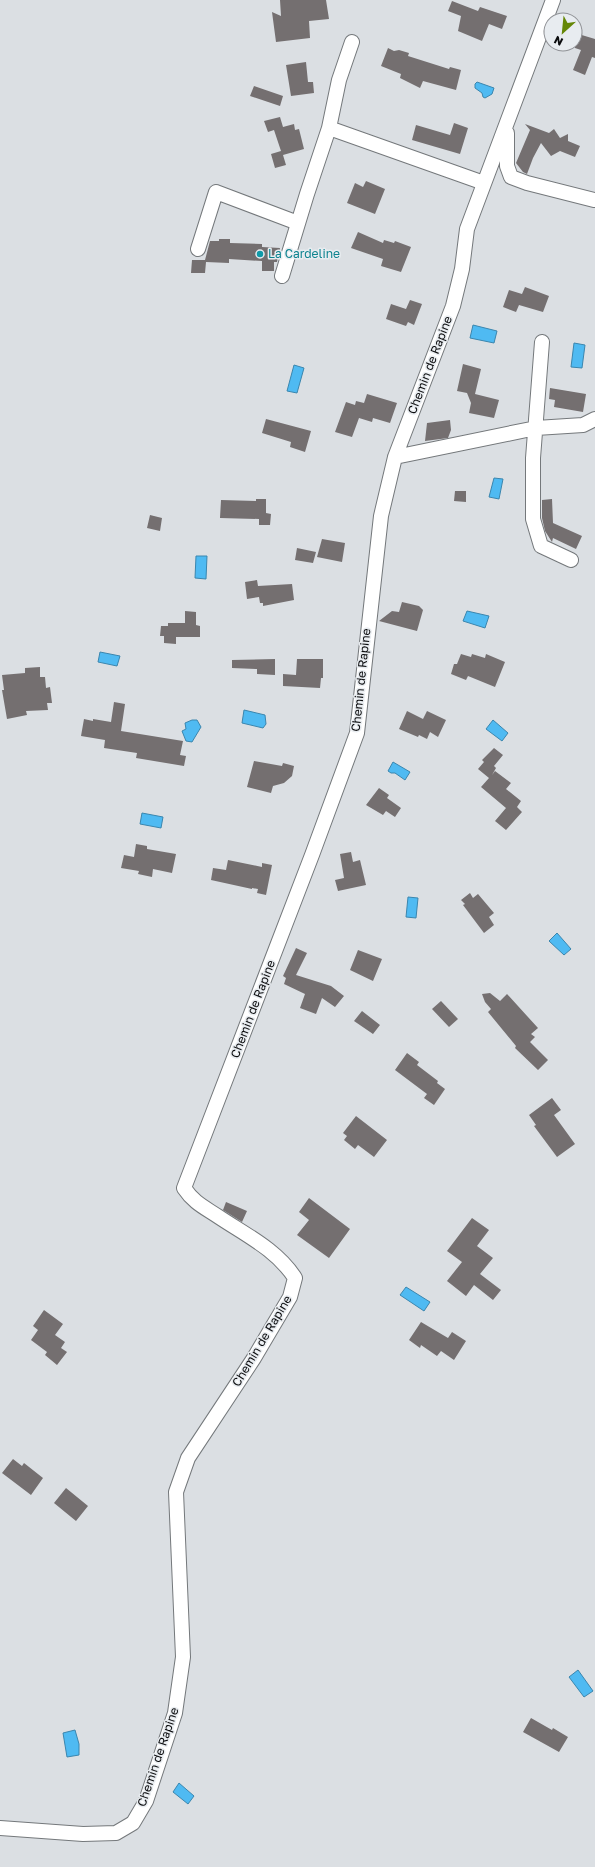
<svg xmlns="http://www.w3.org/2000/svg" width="595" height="1867" font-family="'Golos Text',sans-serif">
  <rect width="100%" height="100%" fill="#dbdfe3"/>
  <path fill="#4fbaf2" stroke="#3b86ae" d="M477 82 494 88 492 94 485 98 483 97 482 93 475 88V84Z
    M473 325 497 331 494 343 470 338Z
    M574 343 585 345 582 368 571 367Z
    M294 365 304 368 297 393 287 391Z
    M494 478 503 479 499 499 489 497Z
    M196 556H207L206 579 195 578Z
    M467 611 489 616 485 628 463 621Z
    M100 652 120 656 117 666 98 662Z
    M244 710 265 715 266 724 263 728 242 723Z
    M192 720H197L201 727 192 742 186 741 182 731 186 729 185 723Z
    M493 720 508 733 502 741 486 729Z
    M393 762 410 772 405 780 395 773H391L388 771Z
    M142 813 163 817 161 828 140 824Z
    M408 897 418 898 416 918 406 917Z
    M557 933 571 949 564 955 549 941Z
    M406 1287 430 1302 424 1311 400 1295Z
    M578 1670 593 1691 584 1697 569 1677Z
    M75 1730 79 1744V1755L67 1757 63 1733Z
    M179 1783 194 1796 188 1804 173 1792Z"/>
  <path fill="#746f70" d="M280 0H326L329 19 309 21 310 38 276 42 272 12 281 16Z
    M452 1 478 11 480 7 507 16 502 29 489 24 482 41 458 31 461 16 448 11Z
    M575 33 595 39V58L592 57 585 75 573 70 581 50 575 48Z
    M388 48 394 51 399 50 409 53 408 56 449 69 450 67 461 70 456 90 423 81 420 88 400 78 401 74 381 66Z
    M306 62 308 82H313L314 93 291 96 286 65Z
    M254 86 283 96 280 106 250 96Z
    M280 117 283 127 294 124 295 130 299 129 304 149 283 155 286 165 275 168 271 154 281 151 274 130 268 132 264 121Z
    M454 123 468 128 460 154 412 140 416 125 450 135Z
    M525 124 549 133 554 129 560 138 568 134V141L580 146 575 157 560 151 551 156 541 143 533 158 527 174 523 172 516 163 530 130Z
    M366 181 385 189 375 214 347 203 355 183 363 187Z
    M358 232 383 243 384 240 394 243 395 241 411 247 401 272 381 266 383 259 351 248Z
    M219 239H230V243L262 244V247L280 248 277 262H274V271H262V261L229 259V263L206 262 205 273H191L192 260H205L210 241H219Z
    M525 287 549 296 543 312 519 305 516 312 503 307 509 290 522 294Z
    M410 300 422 304 414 325 408 322 406 326 386 319 391 304 406 309Z
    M463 364 481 369 475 394 499 400 494 418 469 413 471 403 467 393 457 391Z
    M550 388 586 394 583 412 554 407 555 400 549 399Z
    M367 394 397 403 390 423 373 418 372 422 359 418 352 437 335 432 346 402 355 405 356 401 364 403Z
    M266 419 311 431 305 452 290 447 291 442 262 433Z
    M450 420 451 430 448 438 425 441 427 423Z
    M455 491H466V502L454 501Z
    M256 499H266V513L271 514 270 525H259V519L220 518 221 500 256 501Z
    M552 499 553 523 582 536 576 549 553 538 552 542 545 531 542 518V500Z
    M150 515 162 518 160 531 147 528Z
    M322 539 345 543 342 562 317 557Z
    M297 548 316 552 313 563 295 560Z
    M257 580 258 586 292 584 294 600 263 606V603H260L259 597 247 599 245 582Z
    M402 602 419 606 423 610 417 631 379 621 392 611 399 612Z
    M185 611 196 612V625L200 626V637H176V644L164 643V636H160L161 626H168V623H185Z
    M461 654 471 657 472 654 485 658 486 654 505 662 495 687 468 676 466 680 451 674 454 664H457Z
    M275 659V675L257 674V669L232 668V660Z
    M297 659H323V678H321L320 688 283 686V674L296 675Z
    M40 667V677H45L46 688 50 687 52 703H47L48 710 26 711 27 715 7 719 2 690H4L2 675 25 673V668Z
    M114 702 125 704 121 731 183 741 180 755 186 756 184 766 136 758 137 753 104 748 105 740 81 736 84 719 93 721V719L111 722Z
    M407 711 423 719 427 711 446 720 438 737 430 732 427 739 419 735 418 737 399 729Z
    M494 748 503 755 494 766 496 768 492 775 495 771 511 783 506 789 521 801 517 807 522 812 506 830 495 821 506 808 481 787 489 778 478 769 484 762 482 760Z
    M254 761 282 766 283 763 294 766 292 776 284 783 273 786 271 793 247 787Z
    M379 788 389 795 387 798 401 808 395 817 386 811 383 815 366 805Z
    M136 844 147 846V849L176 854 172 873 153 869 152 877 138 874 139 871 121 868 124 855 134 857Z
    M351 852 353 862 360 860 366 885 338 891 335 880 344 878 340 854Z
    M228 860 262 867V863L272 865 266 895 257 893 258 889 252 888V889L211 880 213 868 226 870Z
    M470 893 473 898 478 894 494 913 489 917 494 925 484 933 463 905 465 904 461 900Z
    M296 948 307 953 296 975 331 986 344 996 335 1007 322 998 316 1014 300 1008 305 994 284 984 286 978 283 976Z
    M358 950 382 959 373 981 350 970Z
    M490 993 500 1001 507 994 538 1028 531 1034 535 1037 530 1042 548 1060 538 1070 515 1048 516 1046 488 1012 491 1009 485 1002 482 994Z
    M441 1001 458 1019 449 1027 432 1009Z
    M362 1011 380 1025 373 1034 354 1021Z
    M407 1053 419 1062 417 1065 438 1081 437 1083 445 1089 434 1105 424 1098 427 1094 395 1070Z
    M552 1098 561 1110 554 1115 575 1144 557 1157 534 1126 536 1125 529 1115Z
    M356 1116 387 1140 374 1157 358 1145 355 1149 344 1140 347 1136 343 1133Z
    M309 1198 350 1229 329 1258 297 1235 309 1220 299 1212Z
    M226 1202 247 1211 242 1222 223 1210Z
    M472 1218 489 1230 477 1246 493 1258 480 1274 501 1290 493 1300 474 1285 466 1296 447 1281 462 1262 447 1251Z
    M44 1310 63 1324 55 1335 65 1342 61 1348 67 1352 57 1365 45 1355 47 1352 31 1340 38 1330 33 1326Z
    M421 1322 448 1338 452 1332 466 1341 454 1360 441 1351 437 1356 421 1345 420 1348 409 1340Z
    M13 1459 22 1466 24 1463 43 1478 31 1495 2 1473Z
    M66 1488 88 1506 76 1521 54 1503Z
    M531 1718 552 1730 553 1728 568 1737 559 1752 523 1732Z"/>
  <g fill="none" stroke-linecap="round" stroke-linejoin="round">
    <defs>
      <path id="street" d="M329 128 484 183
        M507 133V166L511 177 527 183 594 200
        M198 249 216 192 298 223
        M282 276 307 194 329 128 339 80 352 42
        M542 342 533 458V519L541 546 571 560
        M395 457 536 428 583 425 595 419
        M0 1828 83 1834 116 1833 133 1823 146 1801 175 1713 183 1657 176 1492 188 1458 254 1358 290 1297 295 1278C277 1250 246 1235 219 1217 204 1207 194 1203 184 1188L312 855 357 733 381 516 395 457 453 306 462 269 467 229 553 0"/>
    </defs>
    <use href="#street" stroke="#74787b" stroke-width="16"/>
    <use href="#street" stroke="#fff" stroke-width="14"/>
  </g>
  <circle fill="#0f9aa8" stroke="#e8ecf0" stroke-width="1.5" cx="260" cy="254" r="4"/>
  <g text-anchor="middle" stroke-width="3" stroke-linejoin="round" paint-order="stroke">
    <g font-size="12" fill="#0d838f" stroke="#e8ecf0" text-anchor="start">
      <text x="268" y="258">La Cardeline</text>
    </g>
    <g font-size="12" fill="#0b0c0e" stroke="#e8ecf0">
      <text transform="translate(430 365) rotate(-69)" y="4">Chemin de Rapine</text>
      <text transform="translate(361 680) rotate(-84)" y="4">Chemin de Rapine</text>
      <text transform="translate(253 1009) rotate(-69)" y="4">Chemin de Rapine</text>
      <text transform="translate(262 1341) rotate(-59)" y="4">Chemin de Rapine</text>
      <text transform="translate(158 1757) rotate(-71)" y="4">Chemin de Rapine</text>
    </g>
  </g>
  <g transform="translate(563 32) rotate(207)"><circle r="19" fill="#e8ecf0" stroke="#909296"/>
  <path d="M0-3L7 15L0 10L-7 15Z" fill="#658707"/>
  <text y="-6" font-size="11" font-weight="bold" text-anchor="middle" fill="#0b0c0e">N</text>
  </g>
</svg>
